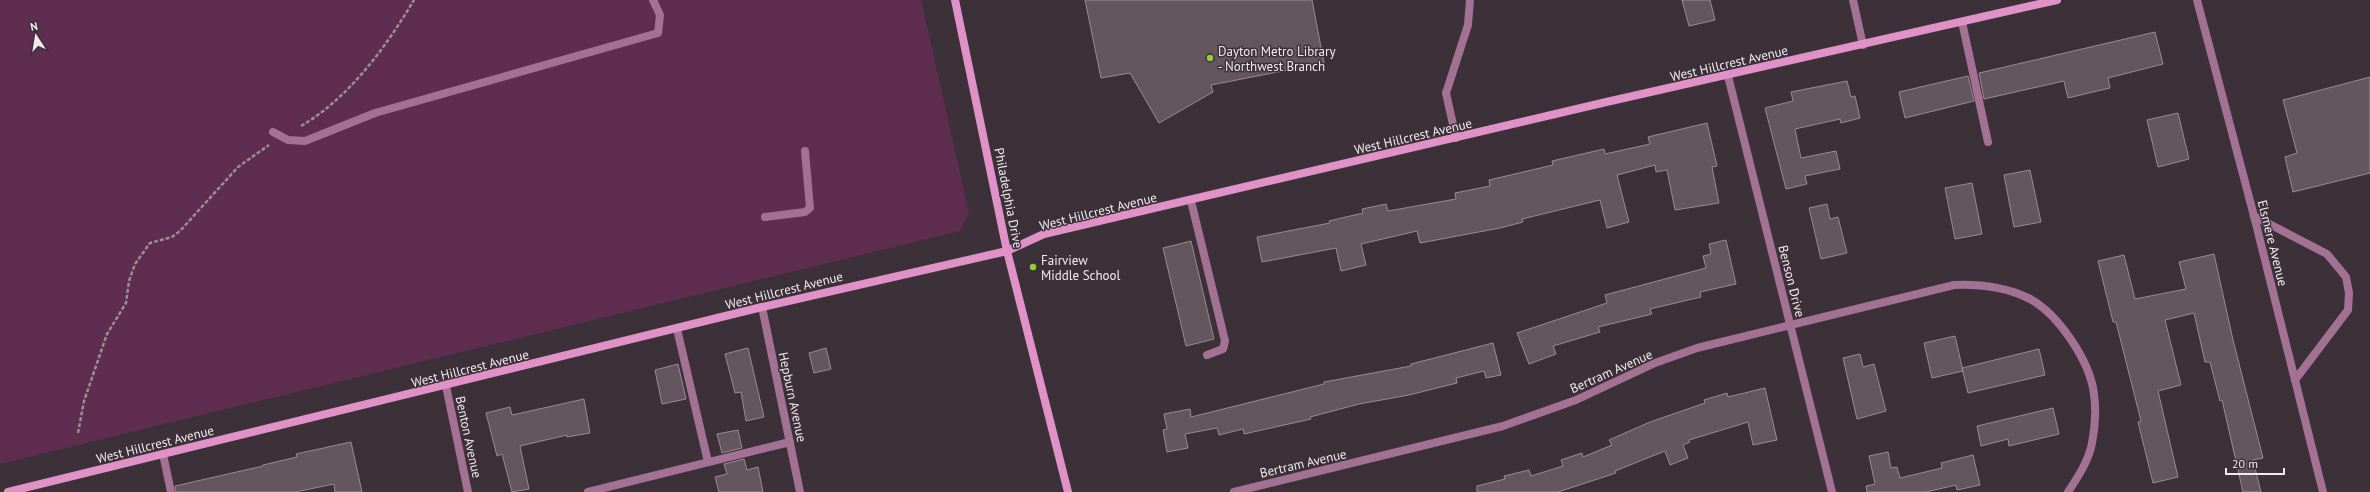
<svg xmlns="http://www.w3.org/2000/svg" width="2370" height="492" font-family="'PT Sans',sans-serif">
  <rect width="100%" height="100%" fill="#3d3139"/>
  <path fill="#5e2d50" d="M0 0H921L969 213 960 231 0 464Z"/>
  <path fill="#64565f" stroke="#998a94" d="M1085 0H1312L1324 63 1211 85 1213 92 1159 123 1130 73 1101 78Z
    M1682 0H1710L1715 20 1689 26Z
    M2155 32 2163 64 2108 78 2110 88 2068 98 2064 81 1984 99 1979 73Z
    M1968 76 1974 101 1905 118 1899 92Z
    M2370 77V173L2293 192 2285 157 2297 153 2283 100Z
    M1847 81 1851 97 1855 96 1860 118 1841 123 1840 119 1795 129 1801 158 1836 151 1840 169 1805 176 1807 184 1786 189 1765 108 1793 101 1791 92Z
    M2178 113 2189 159 2158 167 2147 120Z
    M1707 123 1717 166 1712 167 1719 203 1675 210 1667 170 1656 172 1655 165 1617 175 1629 222 1607 228 1600 200 1522 219 1523 222 1500 228 1420 243 1417 231 1361 244 1366 265 1341 271 1336 248 1262 262 1257 237 1330 223 1329 221 1363 213 1362 209 1386 204 1388 211 1456 199 1455 193 1490 186 1489 180 1553 165 1552 161 1604 149 1605 154 1650 144 1648 137Z
    M2030 170 2041 222 2014 227 2004 175Z
    M1972 183 1982 234 1955 239 1945 188Z
    M1827 204 1830 219 1838 217 1847 253 1821 259 1809 208Z
    M1726 240 1736 284 1700 292 1701 297 1650 309 1652 314 1598 327 1600 332 1553 346 1556 354 1529 364 1517 333 1607 303 1605 295 1706 268 1703 256 1711 254 1709 244Z
    M1191 241 1214 339 1186 346 1163 248Z
    M2214 254 2233 340 2263 458 2253 460 2261 492H2243L2222 400 2220 401 2210 362H2205L2194 313 2165 320 2181 385 2158 391 2178 477 2153 483 2138 422 2141 421 2116 322H2113L2098 261 2124 255 2135 299 2186 289 2179 262Z
    M1955 336 1963 371 1932 378 1924 343Z
    M1493 343 1501 375 1486 378 1484 371 1456 378 1457 383 1409 395 1359 404 1310 417 1311 419 1244 434 1243 429 1219 435 1217 428 1185 434 1188 448 1167 452 1163 430 1167 429 1164 414 1190 409 1191 417 1324 384V382L1411 366V364Z
    M748 348 764 417 746 421 741 392 735 393 725 354Z
    M826 348 831 369 814 373 809 353Z
    M2039 349 2045 375 1968 393 1962 368Z
    M1860 354 1863 367 1874 364 1886 411 1857 419 1843 358Z
    M678 364 686 399 662 404 655 370Z
    M1765 388 1777 440 1753 445 1748 422 1689 440 1690 442 1683 445 1688 458 1670 465 1665 451 1615 471 1616 473 1558 492H1477V486L1505 479 1504 476 1529 470 1531 476 1563 466 1561 460 1582 453 1583 457 1612 445 1609 440 1650 422 1705 403 1704 400 1727 393 1728 397Z
    M584 399 590 433 567 437V435L520 446 529 489 512 492 502 454 497 456 486 413 510 407 512 415Z
    M2053 408 2059 434 2009 446 2008 439 1981 446 1977 426Z
    M738 430 742 448 722 453 717 434Z
    M351 442 362 492H335L334 484 295 492H176L175 486 263 466V465L297 457 296 454Z
    M1888 452 1891 468 1897 467 1900 478 1942 468 1941 463 1973 455 1980 485 1957 490 1956 485 1926 492H1867L1866 486 1875 484 1869 456Z
    M744 459 747 470 758 467 763 492H719L715 477 727 474 724 464Z"/>
  <g fill="none" stroke-linecap="round" stroke-linejoin="round">
    <path stroke="#998f96" stroke-width="2.5" stroke-dasharray="4 2" stroke-linecap="butt" d="M301 126C349 98 386 47 414 0
      M78 433 84 401 107 334 126 303 129 281 135 264 150 243 172 237 180 231 238 167 269 145"/>
    <path stroke="#a37193" stroke-width="8" d="M1962 22 1988 142
      M273 132 288 140 305 141 375 113 658 33 660 15 653 0
      M1456 138 1446 93 1468 25 1470 0
      M1191 201 1225 341 1223 349 1207 355
      M2254 216 2327 254 2346 277 2349 293 2348 310 2295 380
      M765 217 805 212 810 208 805 151
      M677 329 708 462
      M588 492 790 442"/>
    <path stroke="#a37193" stroke-width="8" d="M1853 0 1863 45
      M2197 0 2254 216 2323 492
      M1728 76 1832 492
      M762 307 800 492
      M446 386 468 492
      M163 454 171 492
      M1234 492 1503 426 1576 400 1655 363 1697 348 1954 285C1978 284 2004 287 2026 297 2057 311 2090 361 2094 394 2096 409 2095 428 2092 443 2089 460 2078 477 2068 492"/>
    <path stroke="#e091c8" stroke-width="8" d="M955 0 1007 251 1068 492
      M8 492 762 307 1007 251 1044 234 1602 103 2057 0"/>
  </g>
  <g fill="#93cc3d" stroke="#3d3139" stroke-width="1.5">
    <circle cx="1210" cy="58" r="4"/>
    <circle cx="1033" cy="267" r="4"/>
  </g>
  <g text-anchor="middle" stroke-width="3" stroke-linejoin="round" paint-order="stroke">
    <g font-size="13" fill="#f1e9ee" stroke="#3d3139" text-anchor="start">
      <text x="1218" y="56">Dayton Metro Library<tspan x="1218" dy="15">- Northwest Branch</tspan></text>
      <text x="1041" y="265">Fairview<tspan x="1041" dy="15">Middle School</tspan></text>
    </g>
    <g font-size="13" fill="#f1e9ee" stroke="#3d3139">
      <text transform="translate(1729 63) rotate(-13)" y="5">West Hillcrest Avenue</text>
      <text transform="translate(1413 136) rotate(-13)" y="5">West Hillcrest Avenue</text>
      <text transform="translate(1009 198) rotate(79)" y="5">Philadelphia Drive</text>
      <text transform="translate(1098 211) rotate(-14)" y="5">West Hillcrest Avenue</text>
      <text transform="translate(2273 243) rotate(76)" y="5">Elsmere Avenue</text>
      <text transform="translate(1792 281) rotate(76)" y="5">Benson Drive</text>
      <text transform="translate(784 290) rotate(-14)" y="5">West Hillcrest Avenue</text>
      <text transform="translate(470 368) rotate(-14)" y="5">West Hillcrest Avenue</text>
      <text transform="translate(1611 371) rotate(-24)" y="5">Bertram Avenue</text>
      <text transform="translate(793 397) rotate(78)" y="5">Hepburn Avenue</text>
      <text transform="translate(469 437) rotate(78)" y="5">Benton Avenue</text>
      <text transform="translate(155 444) rotate(-14)" y="5">West Hillcrest Avenue</text>
      <text transform="translate(1303 463) rotate(-13)" y="5">Bertram Avenue</text>
    </g>
  </g>
  <g transform="translate(36 36) rotate(348)" stroke="#3d3139" stroke-width="3" paint-order="stroke">
  <path d="M0-3L7 15L0 10L-7 15Z" fill="#f1e9ee"/>
  <text y="-6" font-size="11" font-weight="bold" text-anchor="middle" fill="#f1e9ee">N</text>
  </g>
  <path d="M2226 468v6h58v-6" fill="none" stroke="#f1e9ee" stroke-width="2"/>
  <text x="2232" y="468" font-size="12" fill="#f1e9ee" stroke="#3d3139" stroke-width="3" paint-order="stroke">20 m</text>
</svg>
